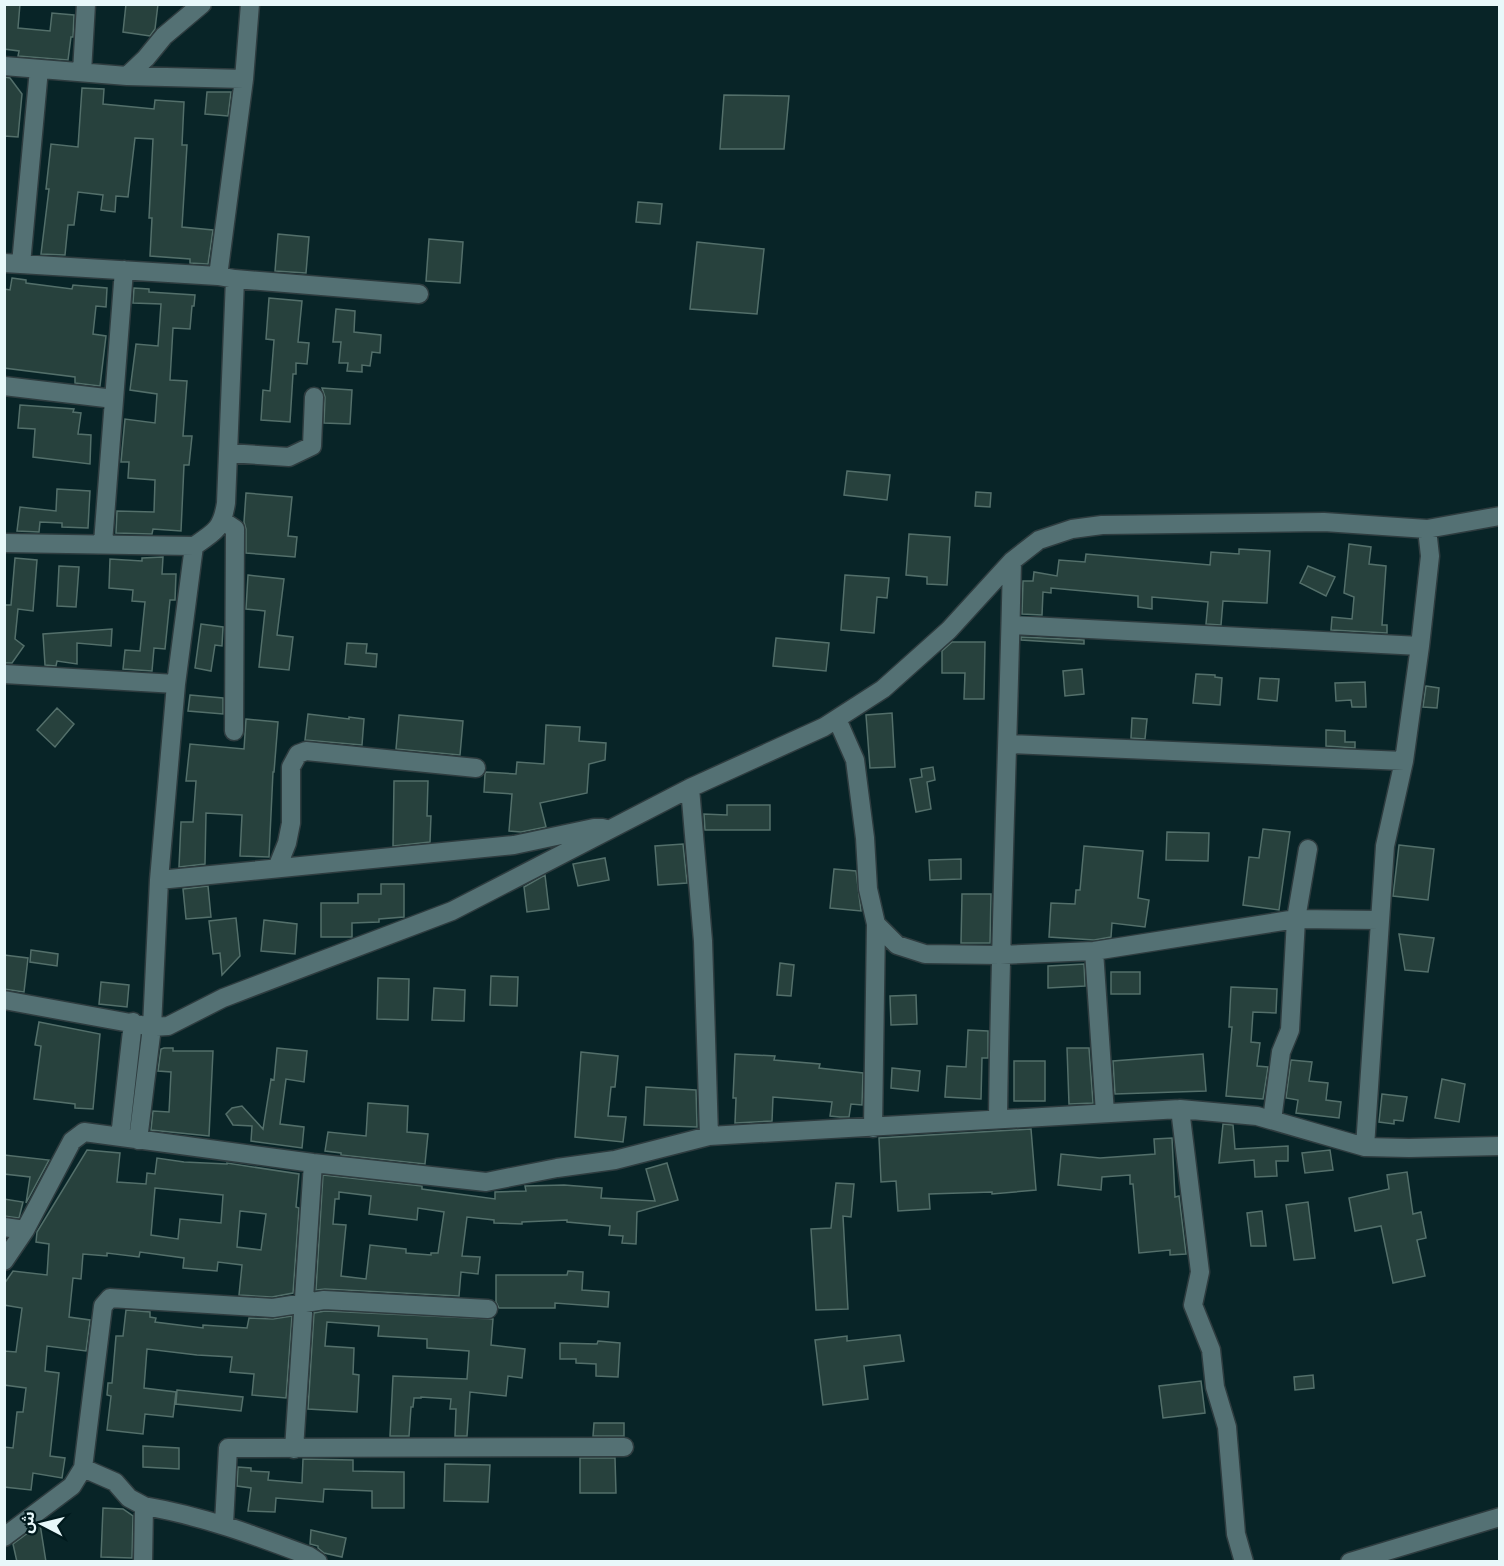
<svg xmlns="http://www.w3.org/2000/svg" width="1504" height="1566" font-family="Figtree,'Noto Sans Arabic',sans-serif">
  <rect width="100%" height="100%" fill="#082427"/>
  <path fill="#27413d" stroke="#536f6a" stroke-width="1.5" fill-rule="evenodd" d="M4 4H20L18 28 50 31 52 13 74 15 73 37H71L68 60 18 56 19 51 4 49Z
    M126 4H158L155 29 150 36 123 32Z
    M4 77 10 78 22 94 18 137 4 136Z
    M82 88 104 89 103 104 154 109 155 100 184 102 182 145H187L182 227 213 230 208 264 190 263V259L150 256 152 218H149L153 139 135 138 128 197 116 196 115 212 101 210 103 195 78 192 74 225H68L65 255 41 254 49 189H46L51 144 78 147Z
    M207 92H231L228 116 205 114Z
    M724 95 789 96 784 149H720Z
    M638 202 662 204 660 224 636 222Z
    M278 234 309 237 306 273 275 271Z
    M429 239 463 242 460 283 426 281Z
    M697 242 764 249 757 314 690 309Z
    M12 278 26 280V283L72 289 73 285 107 288 106 307 96 306 93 334 106 336 100 386 75 383V377L4 368V289L10 290Z
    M134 288 149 289V292L195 295 194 306H192L190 329 173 328 170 380 187 381 183 436H192L189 465H184L181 531 153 529 152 534 116 533 117 511 154 512 155 480 128 478 129 462H121L125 419 155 423 157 394 130 390 136 344 158 346 161 304 133 303Z
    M269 298 302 301 298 342 309 343 307 364 296 363V374H293L290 422 261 420 263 390 270 391 274 340 266 339Z
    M336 309 355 311 354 332 381 335 380 353 372 352 370 366 362 365V372L347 371 348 363H339L341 342H333Z
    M322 388 352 390 350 424 324 423 325 397Z
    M20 405 62 408 74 409 73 412 81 413 78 434 91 435 90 464 33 457 35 429 18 428Z
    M847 471 890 475 887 500 844 495Z
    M57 489 90 491 88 528 62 527V523L40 522 39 532 17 531 20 507 56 511Z
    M976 492 991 493 990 507 975 506Z
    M246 493 292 497 288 536 297 537 295 557 246 553V529L244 522Z
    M909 534 950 537 947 585 927 584V577L906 575Z
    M1349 544 1371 547 1369 564 1386 566 1382 625H1387V633L1331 630 1332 617 1352 619 1354 597 1344 593Z
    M1239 549 1270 551 1267 603 1223 601 1221 625 1206 624 1208 602 1152 597V609L1138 607V596L1051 588V593L1043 592 1042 615 1022 614 1023 581H1033L1034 572 1057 576 1059 560 1085 562 1086 554 1210 565 1211 552 1239 554Z
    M163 557 162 574H176L175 600H170L165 649 154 648 152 671 123 669 125 650 140 651 145 602 132 601 133 590 109 588 110 559 142 561V558Z
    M15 558 37 560 33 611 18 609 15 639 24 646 12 663H4V605H11Z
    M59 566 79 567 76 607 57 606Z
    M1308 566 1335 577 1326 596 1300 583Z
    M248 575 284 579 277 635 293 637 289 670 259 667 265 611 246 609Z
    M845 575 889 578 887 598 877 597 874 633 841 630Z
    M201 624 223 627 222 646 215 645 211 671 195 668Z
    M112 629 111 646 77 643V664L57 661 56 666 45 665 43 634Z
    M1021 637 1084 640V644L1021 640Z
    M776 638 829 643 826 671 773 666Z
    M952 642H985L984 699H964L965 673H942V651Z
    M347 643 367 644 366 653 377 654 376 667 345 664Z
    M1082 669 1084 694 1065 696 1063 671Z
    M1196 674 1215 675V677L1222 678 1220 705 1193 703Z
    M1260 678 1279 679 1277 701 1258 699Z
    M1365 682 1366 707H1352L1351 700 1336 701 1335 683Z
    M1426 686 1439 688 1437 708 1423 707Z
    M190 695 223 698V714L188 711Z
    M57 708 74 724 55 747 37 730Z
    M892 713 895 767 870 768 866 715Z
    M308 714 349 719V717L364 719 362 745 305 740Z
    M399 715 463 721 460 755 396 749Z
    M1132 718 1147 719 1145 739 1131 738Z
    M246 719 278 722 274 772H273L269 857 240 856 242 815 206 813 205 864 179 867 181 822H193L196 781H186L190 744 244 749Z
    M546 725 580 727 579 741 606 743 605 760 589 764 587 793 540 803 546 827 521 832 509 831 512 794 484 792 485 774 486 772 516 774 517 762 544 764Z
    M1326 730 1345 731V742H1355V748L1326 746Z
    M933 767 935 780 927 782 931 809 916 812 910 779 922 777 921 769Z
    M394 781H428L427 816H431L430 842 393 846Z
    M727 805H770V830H705L704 814 727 815Z
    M1263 829 1290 832 1279 910 1243 905 1249 857 1259 858Z
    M1167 832 1209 833 1208 861 1166 860Z
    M683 844 687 883 658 885 655 846Z
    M1399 845 1434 849 1428 900 1393 896Z
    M1084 846 1143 851 1138 898 1149 900 1145 927 1112 923 1111 937 1094 940 1049 937 1051 903 1075 904 1076 890H1080Z
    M605 858 609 880 578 886 573 864Z
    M961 859V879L930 880 929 860Z
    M834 869 856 871 861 911 830 908Z
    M545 875 549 909 527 912 524 887Z
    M381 884H404V917L379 919V922L352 923V937H321V903H358V894H381Z
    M208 886 211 917 186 919 183 889Z
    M962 894H991L990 943H961Z
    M236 918 240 956 222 975 220 953 213 954 209 921Z
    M264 920 297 924 295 954 261 951Z
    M1399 934 1434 938 1428 972 1405 970Z
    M31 950 58 954 57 966 30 962Z
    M4 955 28 958 24 992 4 989Z
    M780 963 794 965 791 996 777 995Z
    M1084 964 1085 986 1048 988V966Z
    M1111 972H1140V994H1111Z
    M491 976 518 977 517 1006 490 1005Z
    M378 978 409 979 408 1020 377 1019Z
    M101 982 129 985 127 1007 99 1004Z
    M1231 987 1277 989 1276 1013 1253 1012 1251 1042 1260 1043 1257 1066 1268 1067 1263 1099 1226 1096 1232 1027H1229Z
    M434 988 465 990 464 1021 432 1020Z
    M916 995 917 1024 891 1025 890 996Z
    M39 1022 100 1034 93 1109 75 1108V1104L34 1099 41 1046 35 1045Z
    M968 1030 988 1031V1058H982L981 1099 945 1097 947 1066 966 1067Z
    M164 1048H173V1051H213L209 1136 151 1130 153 1111 169 1112 171 1072 158 1071 161 1049Z
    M277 1048 307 1051 304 1082 286 1079 280 1124 304 1127 302 1148 251 1141 252 1126 233 1125 226 1114 232 1108 242 1106 263 1129 271 1079 274 1080Z
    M1067 1048H1089L1093 1103 1069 1104Z
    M581 1052 618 1056 615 1087H611L608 1116 626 1117 623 1142 575 1137Z
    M735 1054 775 1056 774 1060 820 1064 819 1068 863 1073 862 1105 851 1104 849 1117H840L830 1116 832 1102 773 1097 772 1121 735 1123 736 1098H733Z
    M1203 1054 1206 1091 1115 1094 1113 1061Z
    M1291 1060 1312 1062 1309 1081 1328 1083 1326 1100 1341 1102 1339 1118 1296 1113 1298 1100 1286 1098Z
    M1014 1061H1045V1101H1014Z
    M892 1068 920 1071 918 1091 891 1088Z
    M1442 1079 1465 1084 1459 1122 1435 1118Z
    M646 1087 696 1090 697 1127 644 1125Z
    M1382 1094 1407 1097 1403 1121 1394 1120V1124L1379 1122Z
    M368 1103 408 1106 407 1132 428 1134 425 1164 341 1155V1153L325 1151 328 1132 366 1136Z
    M1223 1124 1233 1125 1235 1149 1288 1146V1161H1276L1277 1176 1255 1177 1254 1160 1219 1163Z
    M1031 1129 1036 1190 992 1194V1192L929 1194 930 1209 898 1211 896 1181 881 1182 879 1138Z
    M1172 1138 1175 1197 1179 1196 1186 1254 1170 1255V1250L1139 1253 1133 1184H1130V1175L1102 1177 1101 1190 1058 1185 1061 1154 1100 1158 1155 1154 1154 1139Z
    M87 1150 120 1153 117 1182 146 1184 147 1173 155 1174 157 1158 184 1162 227 1164V1163L299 1174 296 1207 299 1208 293 1293 272 1297 239 1295 242 1265 218 1262 217 1271 183 1268 184 1258 140 1252 139 1257 107 1253V1256L83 1254 81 1279 73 1278 69 1317 90 1320 86 1351 47 1346 45 1371 59 1373 50 1456 65 1458 62 1478 33 1473 31 1490 4 1487V1447L13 1448 17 1412H23L26 1388 4 1385V1351L16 1352 22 1308 4 1305V1284L13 1271 47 1275 49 1244 36 1242 37 1232ZM155 1188 223 1195 221 1223 180 1219 178 1239 151 1235ZM240 1211 266 1214 261 1250 237 1247Z
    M1330 1150 1333 1170 1305 1173 1302 1153Z
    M4 1155 49 1160 26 1203 30 1177 4 1174Z
    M667 1163 678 1200 637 1212 636 1244 622 1243 623 1236 609 1235 610 1226 567 1222V1220L522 1222V1224L494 1223V1220L467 1217 462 1256 480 1257 478 1274 461 1272 459 1296 325 1289 316 1290 323 1175 422 1186V1189L495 1199V1192L526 1191 525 1186 564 1185 602 1188 601 1198 655 1201 646 1169ZM339 1192 371 1196 369 1214 417 1220 418 1208 444 1212 438 1253H431V1255L406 1253V1249L370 1245 366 1279 341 1276 346 1225 333 1224 335 1199H339Z
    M1407 1172 1413 1214 1421 1212 1426 1238 1417 1240 1425 1276 1393 1283 1381 1226 1355 1231 1349 1198 1389 1189 1387 1175Z
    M836 1183 854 1184 851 1217 843 1216 848 1309 816 1310 811 1229 831 1228Z
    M4 1199 23 1202 19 1218 4 1216Z
    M1308 1202 1315 1258 1294 1260 1286 1205Z
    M1262 1211 1266 1246H1251L1247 1213Z
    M568 1271 583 1272 582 1290 609 1292 608 1307 555 1303V1308H499L496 1302V1275H567Z
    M126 1310 150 1312V1317L156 1318 155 1322 203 1328V1325L247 1328 249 1318 273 1319 292 1316 286 1398 252 1395 254 1374 230 1372 232 1357 197 1355 147 1349 144 1388 176 1392 173 1417 145 1414 143 1434 107 1430 111 1396 107 1395 108 1383H112L116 1336H123Z
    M325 1311 493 1319 491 1345 525 1349 522 1378 508 1376 506 1396 470 1392 467 1436H455L456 1409H450L451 1399 421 1397V1398H414L413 1407H411L409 1436H390L393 1376 467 1379 469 1351 427 1348V1339L378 1336 379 1326 327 1322 325 1346 354 1348 353 1374 359 1375 357 1412 308 1409 314 1313Z
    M900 1335 904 1361 864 1366 868 1399 823 1405 815 1340 847 1336V1341Z
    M598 1341 620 1343 618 1377 596 1376V1364L576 1363V1359H560V1343L597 1344Z
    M1313 1375 1314 1388 1295 1390 1294 1377Z
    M1201 1381 1205 1413 1163 1418 1159 1386Z
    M177 1390 243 1397 241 1411 176 1404Z
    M594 1423H624V1436H593Z
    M143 1446 179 1448V1469L143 1467Z
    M580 1458H615L616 1493H580Z
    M303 1459 353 1460V1471L404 1472V1508H372V1491L324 1489 323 1502 276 1498 275 1512 248 1511 251 1488 237 1486 238 1467 251 1468V1471L269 1472 268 1480 302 1483Z
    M445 1464 490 1465 488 1502 444 1501Z
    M103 1508 123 1509 133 1516 132 1558 101 1557Z
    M40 1524 46 1562H17L13 1544Z
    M311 1530 346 1538 342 1557 324 1553 318 1548V1546L310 1544Z"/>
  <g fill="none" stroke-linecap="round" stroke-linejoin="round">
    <defs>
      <path id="minor" d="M4 66 127 76 146 58 164 36 202 4
        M82 72 86 4
        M127 76 244 79
        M4 263 218 276
        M21 264 39 69
        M235 279 419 294
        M4 386 114 399
        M228 453 289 457 312 446 314 397
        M223 521 235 529 234 731
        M4 543 194 546
        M103 543 124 270
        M1011 625 1420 646
        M4 674 176 684
        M837 719 855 760 865 838 868 889 876 924 897 945 925 954 1000 955 1094 951 1296 919 1379 920
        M1008 744 1404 761
        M690 788 703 941 709 1136
        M277 868 287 843 291 823V767L298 754 306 751 476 768
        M159 880 514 845 594 828H603
        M1094 951 1105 1113
        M4 1000 152 1027 168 1026 223 998 452 911 690 788 824 727 883 689 949 630 1012 561 1039 540 1072 529 1102 525 1324 522 1427 529 1500 516
        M1180 1109 1200 1272 1193 1305 1211 1350 1215 1387 1227 1427 1236 1534 1244 1562
        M998 1119C1000 933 1008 747 1012 561
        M1272 1120 1281 1052 1290 1030 1296 919 1308 849
        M873 1128 876 924
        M120 1137 133 1022
        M138 1140 152 1027 159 880 176 684 194 546C215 532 222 529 226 503L235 279 218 276 244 79 250 4
        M1365 1147 1385 846 1404 761 1420 646 1430 556 1427 529
        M4 1227 25 1230
        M4 1261 25 1230 72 1141 84 1132 313 1163 486 1182 557 1168 615 1160 709 1136 1180 1109 1257 1116 1365 1147 1409 1148 1500 1146
        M294 1449 313 1163
        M83 1468 115 1482 129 1498 144 1506 143 1562
        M144 1506C203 1516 254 1535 309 1556L318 1562
        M224 1524 228 1448 624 1447
        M4 1537 72 1486 83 1468 103 1306 110 1298 273 1308 324 1300 488 1309
        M1350 1562 1500 1517"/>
    </defs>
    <use href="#minor" stroke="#2e3c3f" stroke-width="21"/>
    <use href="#minor" stroke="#547174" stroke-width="18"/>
  </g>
  <rect width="1504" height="1566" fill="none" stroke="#e8f8fa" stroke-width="12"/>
  <g transform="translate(42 1524) rotate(277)" stroke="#011a1d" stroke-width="4.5" paint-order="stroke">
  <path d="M0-4.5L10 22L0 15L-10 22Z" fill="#e8f8fa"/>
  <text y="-9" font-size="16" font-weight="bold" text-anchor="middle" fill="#e8f8fa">ش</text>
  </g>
</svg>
